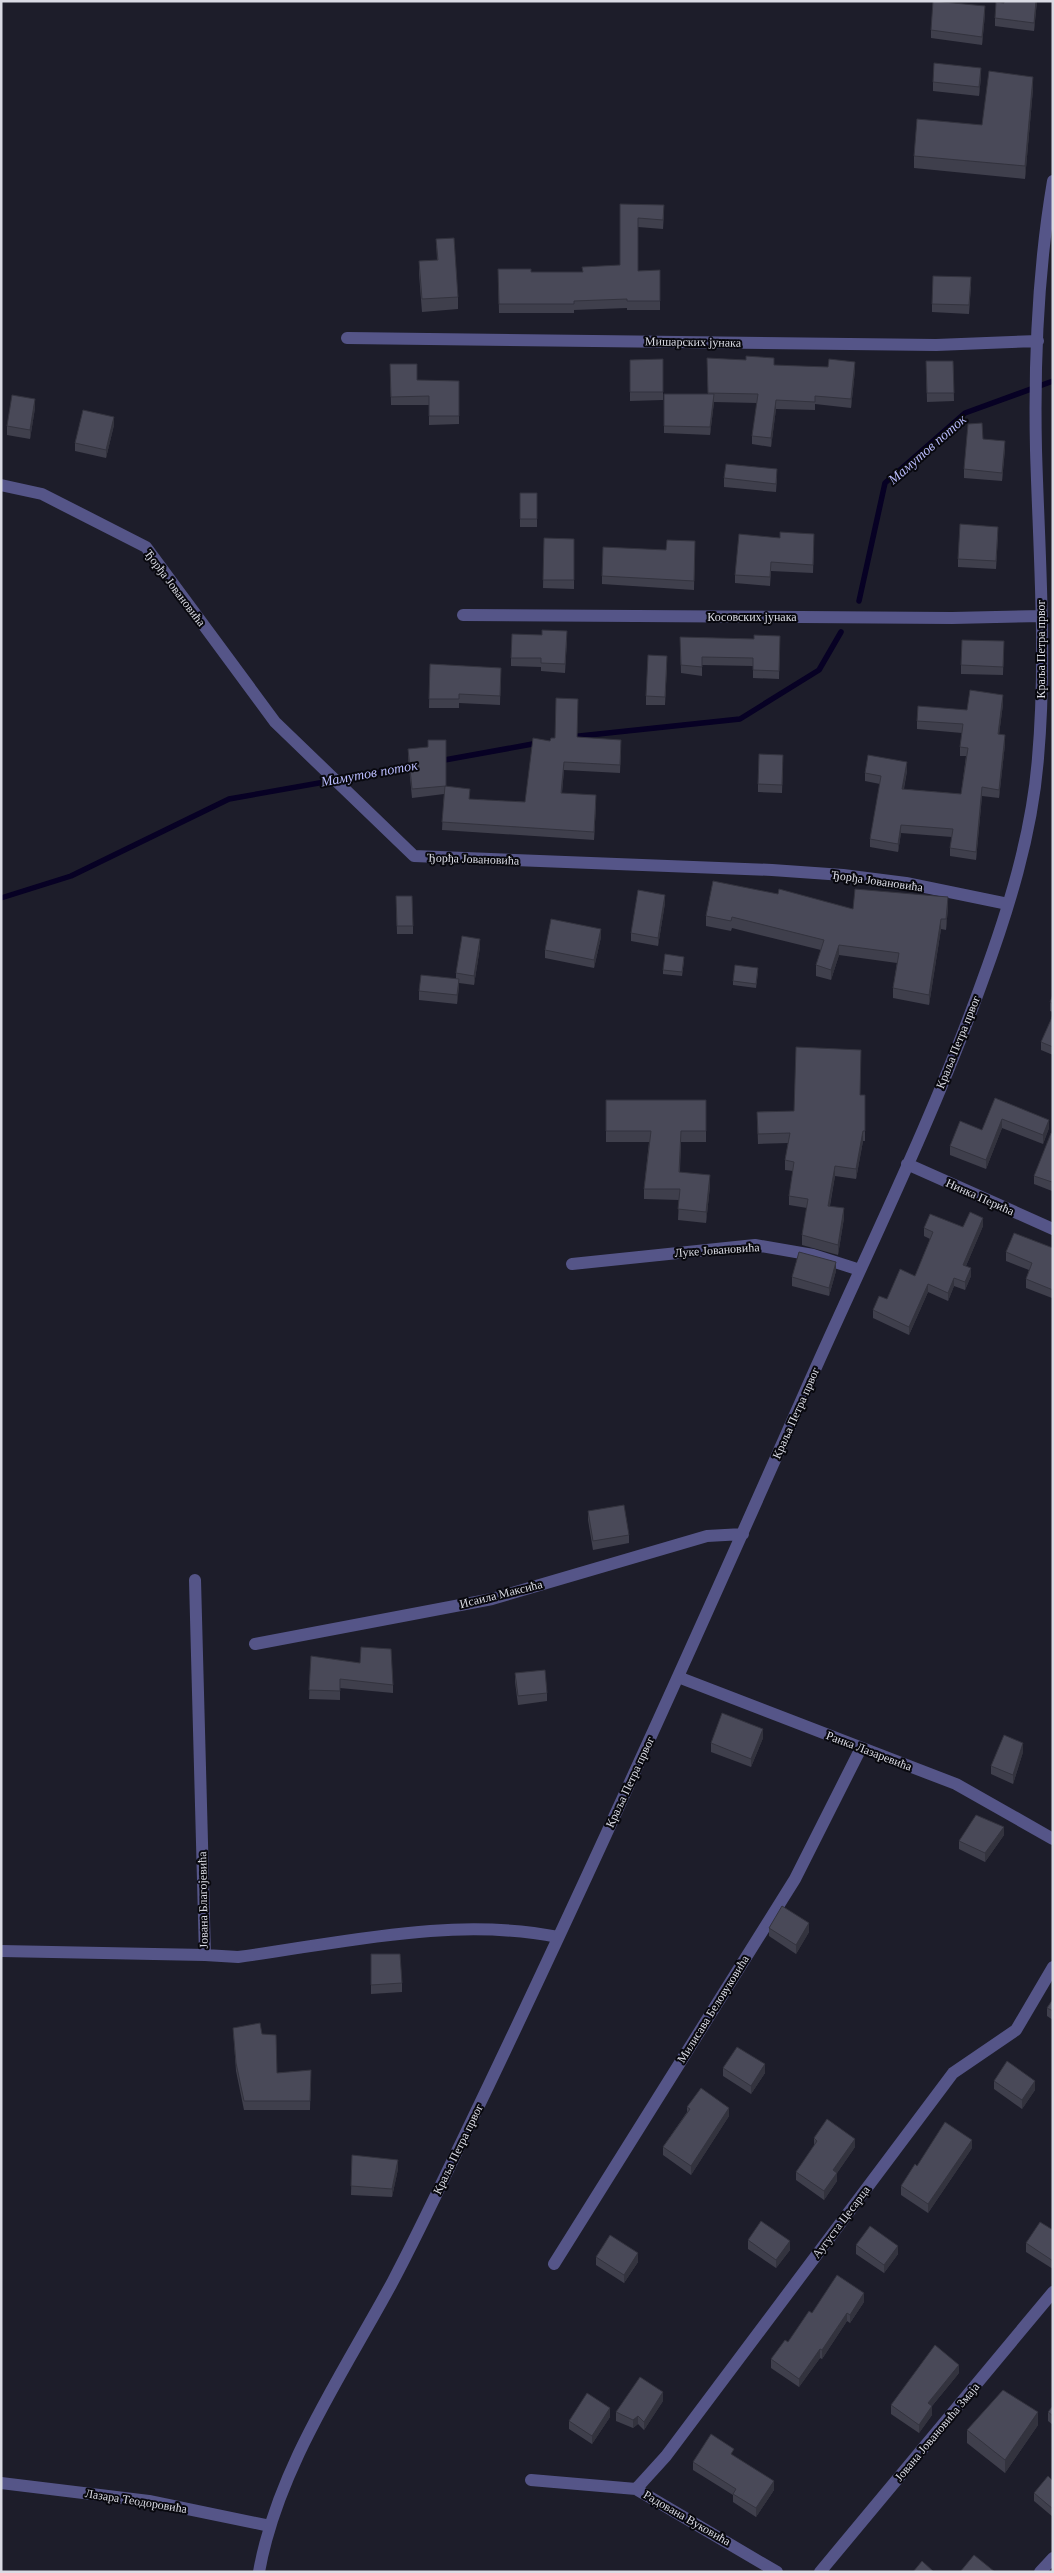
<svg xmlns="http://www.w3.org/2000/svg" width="1054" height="2573" font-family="'Times New Roman',serif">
  <rect width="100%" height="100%" fill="#1d1d2a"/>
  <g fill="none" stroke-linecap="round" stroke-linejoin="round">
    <path stroke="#070124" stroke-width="5.5" d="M859 601 885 483 965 413 1053 381
      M570 737 740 719 819 670 841 632
      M439 761 538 743
      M1 898 71 876 229 799 415 766"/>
    <path stroke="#558" stroke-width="12" d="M347 338 936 345 1038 341
      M1 485 42 494 146 547 275 722 414 856 772 870 843 875 906 883 1008 904
      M463 615 952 618 1042 616
      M907 1164 1053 1229
      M572 1264 755 1245 813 1255 860 1270
      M195 1580 205 1955 238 1957C342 1943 453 1916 558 1937
      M255 1644 492 1599 707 1536 743 1534
      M678 1677 956 1784 1053 1839
      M1 1951 205 1955
      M554 2264 795 1879 861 1748
      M531 2480 636 2489 777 2572
      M1 2483 149 2501 270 2526
      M636 2489 666 2456 953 2073 1016 2030 1053 1967
      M259 2572C277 2469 344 2372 393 2281 421 2228 446 2174 472 2120 589 1877 700 1630 809 1383 868 1250 933 1119 982 982 1008 911 1032 835 1038 758 1047 656 1039 553 1036 450 1034 360 1038 269 1053 181
      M820 2572 1053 2292
      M1040 2572 1053 2558"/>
  </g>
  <path fill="#3f3f4c" d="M1004 1H1037L1034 31 995 26V18L1004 3Z
    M985 14 982 45 931 38V30Z
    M981 77 979 96 933 91V82Z
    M1033 89 1025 179 914 168V156L982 125Z
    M620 204 664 213 663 229 638 227V271L660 270V310H627V308L574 310V313H499L498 269 531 272H582L620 265Z
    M436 239 458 297V309L422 312 419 274V261L437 260Z
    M971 286 969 314 932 312V304Z
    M707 358 774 365 855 370 851 408 815 404V410L776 409 771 447 752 444V436L757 403 714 402 710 435 664 433V394H708Z
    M663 359V400L630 401V360Z
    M926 361H953L954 401 927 402Z
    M390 364 417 380 459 381V424L429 425V405H391Z
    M35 408 30 439 7 435V426Z
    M114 425 106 458 75 451V443Z
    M1005 449 1002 481 964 478V469Z
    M724 478H777L776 492 724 487Z
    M520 493H537V527H520Z
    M998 535 996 569 958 567V559Z
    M544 538 574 539V589L543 588Z
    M695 541 694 590 602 584V576L666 550Z
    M814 543 813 573 771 571 770 586 735 583V575Z
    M780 636 779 679 753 678V666L702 665V676L681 673 680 637 754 639Z
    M567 640 565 673 541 671V667L511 666V658Z
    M1004 641 1003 675 961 674V665Z
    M430 664 501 668 500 705 459 703V708H429Z
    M667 665 665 705H646V696Z
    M1003 704 999 734 1005 744 999 798 982 796 976 860 950 856V848L952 837 901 833 898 852 870 847V839L880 784 865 781V773L907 771 904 789 961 794 966 756H960V747L962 733 917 729V721L967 710Z
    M577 737 621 748 620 773 564 770 562 793 596 804 594 840 442 830 444 794 412 798 408 757V749L446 786 470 799 525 802 550 741 555 738Z
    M783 764 782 793 758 792V784Z
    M396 896 413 926V934H397Z
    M665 903 658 946 631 941V933Z
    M948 907 946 930 941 929 929 1005 893 998V988L897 963 839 955 831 980 816 976V965L821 950 732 928 731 931 706 926V916L853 909Z
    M601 937 594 968 545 958V950Z
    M480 947 474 985 459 983 457 1004 419 1000V991L456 979V973Z
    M684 961 682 976 663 974V970Z
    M758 972 756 988 733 985V981Z
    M1053 995V1012L1050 1011V1002Z
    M1053 1015V1055L1041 1050V1042Z
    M860 1095H865V1141H863L856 1179 835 1176 830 1206 844 1218 838 1255 802 1245V1235L807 1208 789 1205V1196L793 1171 785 1170V1160L788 1143 758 1144 757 1112 794 1111Z
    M995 1098 1049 1128 1043 1144 1002 1128 986 1169 950 1155V1146L982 1130Z
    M606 1100H706V1142H681L680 1172 710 1186 706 1223 678 1220 679 1200 644 1199V1189L649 1142H606Z
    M1053 1134 1052 1191 1034 1184V1176Z
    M983 1226 966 1266 971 1276 965 1290 954 1286 948 1301 928 1292 909 1335 873 1318V1310L915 1276 930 1239 924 1236V1228Z
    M1053 1248V1307L1052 1306V1298L1026 1288V1279L1029 1270 1006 1261V1252Z
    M836 1271 829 1296 792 1286V1277Z
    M588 1511 629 1535V1543L593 1550 588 1520Z
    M311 1656 393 1685V1693L340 1688V1700L309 1699Z
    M515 1673 547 1693V1701L518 1705 515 1682Z
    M763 1738 751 1767 711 1752V1743Z
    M1023 1752 1013 1784 991 1774V1766Z
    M1004 1835 985 1862 959 1849V1841Z
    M769 1928 809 1932 796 1954 769 1936Z
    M371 1954 402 1983V1992L371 1994Z
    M1053 1999V2020L1047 2016V2008Z
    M233 2028 262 2034 277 2073 311 2070 310 2110H244L236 2071Z
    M723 2068 765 2073 751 2094 723 2076Z
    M994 2081 1035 2090 1022 2109 994 2089Z
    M687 2107 729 2116 691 2175 663 2155V2147L687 2112Z
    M814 2138 855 2147 837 2173V2181L824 2200 796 2180V2172L814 2146Z
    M972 2148 928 2213 901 2195V2186L917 2166Z
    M352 2155 398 2169 392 2197 351 2195Z
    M1053 2230V2269L1026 2252V2243Z
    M748 2240 790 2250 776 2268 748 2249Z
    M856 2245 898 2254 884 2273 856 2254Z
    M596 2257 638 2262 624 2283 596 2265Z
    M864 2302 850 2323 847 2321 822 2359 820 2358 799 2387 771 2368V2359L788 2342 812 2313Z
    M959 2373 932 2406V2415L919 2433 891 2414V2405Z
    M663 2401 644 2430 638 2424 633 2428 616 2421V2412Z
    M1053 2406V2425L1048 2421V2412Z
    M610 2417 592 2444 569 2429V2421Z
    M1038 2425 1005 2473 967 2443V2430Z
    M734 2456 774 2490 756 2517 733 2502V2495L693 2470V2462Z
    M1053 2481V2517L1034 2501V2493Z"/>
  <path fill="#33333e" d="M1036 1H1037L1034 31V23Z
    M985 6V14L982 45V37Z
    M981 68V77L979 96V87Z
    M1033 77V89L1025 179V166Z
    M855 362V370L851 408V399Z
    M714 394V402L710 435V427Z
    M35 399V408L30 439V430Z
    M776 400V409L771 447V438Z
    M114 417V425L106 458V450Z
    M1005 441V449L1002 481V473Z
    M1003 695V704L998 743V734Z
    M1005 735V744L999 798V790Z
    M564 762V770L561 801V793Z
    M907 762V771L902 797V789Z
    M982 787V796L976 860V852Z
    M596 795V804L594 840V832Z
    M901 825V833L898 852V844Z
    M665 895V903L658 946V938Z
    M948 897V907L946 930V919Z
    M941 919V929L929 1005V995Z
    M601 929V937L594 968V960Z
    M480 939V947L474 985V976Z
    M839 945V955L831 980V970Z
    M459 979V988L457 1004V995Z
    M1002 1119V1128L986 1169V1160Z
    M1049 1120V1128L1043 1144V1135Z
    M863 1131V1141L856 1179V1169Z
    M835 1166V1176L828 1215V1206Z
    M710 1175V1186L706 1223V1212Z
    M1053 1180V1188L1052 1191V1182Z
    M844 1208V1218L838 1255V1245Z
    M983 1218V1226L963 1273V1265Z
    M836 1262V1271L829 1296V1288Z
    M971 1268V1276L965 1290V1282Z
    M954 1278V1286L948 1301V1293Z
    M928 1284V1292L909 1335V1327Z
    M763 1729V1738L751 1767V1759Z
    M1023 1743V1752L1013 1784V1775Z
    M1004 1827V1835L985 1862V1853Z
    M809 1923V1932L796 1954V1945Z
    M765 2064V2073L751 2094V2086Z
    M1035 2081V2090L1022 2109V2100Z
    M729 2108V2116L691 2175V2166Z
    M855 2139V2147L837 2173V2181L824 2200V2191L833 2170Z
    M972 2140V2148L928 2213V2204Z
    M398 2160V2169L392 2197V2189Z
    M790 2241V2250L776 2268V2260Z
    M898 2246V2254L884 2273V2265Z
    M638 2253V2262L624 2283V2275Z
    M864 2293V2302L850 2323V2315Z
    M847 2313V2321L822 2359V2350Z
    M820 2349V2358L799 2387V2379Z
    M959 2365V2373L932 2406V2415L919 2433V2425L928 2403Z
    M663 2392V2401L644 2430V2422Z
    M610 2408V2417L592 2444V2436Z
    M1038 2412V2425L1005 2473V2460Z
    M638 2416V2424L633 2428V2420Z
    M774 2481V2490L756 2517V2508Z"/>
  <path fill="#494958" stroke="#33333e" d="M933 1 985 6 982 37 931 30Z
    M1004 1H1036L1034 23 995 18 996 2 1004 3Z
    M934 63 981 68 979 87 933 82Z
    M989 71 1033 77 1025 166 914 156 917 119 982 125Z
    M620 204 664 205 663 220 638 218V271L660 270V301H627V299L574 301V304H499L498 269H531V272H583L582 267 620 265Z
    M454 238 458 297 422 299 419 261 438 260 436 239Z
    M933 276 971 277 969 305 932 304Z
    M746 356 774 358V365L828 367 829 359 855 362 851 399 815 396V402L776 400 771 438 752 436 758 394 708 393 707 358 746 360Z
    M663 359V392H630V360Z
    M926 361H953L954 393H927Z
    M390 364H417V380L459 381V416H429V396L391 397Z
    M664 394H714L710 427 664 426Z
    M12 395 35 399 30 430 7 426Z
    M83 410 114 417 106 450 75 443Z
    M982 423 983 439 1005 441 1002 473 964 469 968 424Z
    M726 464 777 469 776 484 724 478Z
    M520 493H537V519H520Z
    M960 524 998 527 996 561 958 559Z
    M780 532 814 534 813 565 771 562 770 577 735 575 739 534 780 538Z
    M544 538 574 539V580H543Z
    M667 540 695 541 694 581 602 576 603 547 666 550Z
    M542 630 567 631 565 664 541 663V658H511L512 634 542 635Z
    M754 635 780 636 779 671 753 670V658L702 657V667L681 665 680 637 754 639Z
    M962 640 1004 641 1003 667 961 665Z
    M648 655 667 656 665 697 646 696Z
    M430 664 501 668 500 696 459 694V699H429Z
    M970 690 1003 695 998 734 1005 735 999 790 982 787 976 852 950 848 953 829 901 825 898 844 870 839 881 776 865 773 868 755 907 762 902 789 961 794 968 748 960 747 963 724 917 721 918 706 967 710Z
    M556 698 578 699 577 737 621 740 620 765 564 762 561 793 596 795 594 832 442 822 445 786 470 789 469 799 525 802 533 738 550 741 551 738H555Z
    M428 740H446V786L412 789 408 749 428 747Z
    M759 754 783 755 782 785 758 784Z
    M713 881 778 894 779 889 853 909 855 889 948 897 946 919H941L929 995 893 988 899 953 839 945 831 970 816 965 824 940 732 917 731 921 706 916Z
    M638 890 665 895 658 938 631 933Z
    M396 896H412L413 926H397Z
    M551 919 601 929 594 960 545 950Z
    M462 936 480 939 474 976 456 973Z
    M665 954 684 957 682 972 663 970Z
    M735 965 758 968 756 984 733 981Z
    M421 975 459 979 457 995 419 991Z
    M1053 995V1004L1050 1002Z
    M1053 1015V1047L1041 1042Z
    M796 1047 861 1050 860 1095H865V1131H863L856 1169 835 1166 828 1206 844 1208 838 1245 802 1235 808 1199 789 1196 794 1162 785 1160 790 1133 758 1134 757 1112 794 1111Z
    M995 1098 1049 1120 1043 1135 1002 1119 986 1160 950 1146 960 1121 982 1130Z
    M606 1100H706V1131H681L679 1172 710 1175 706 1212 678 1209 680 1189H644L651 1131H606Z
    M1051 1133 1053 1134V1180L1052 1182 1034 1176Z
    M970 1212 983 1218 963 1265 971 1268 965 1282 954 1278 948 1293 928 1284 909 1327 873 1310 879 1296 887 1299 900 1269 915 1276 933 1232 924 1228 930 1214 963 1227Z
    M1014 1233 1053 1248V1290L1026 1279 1032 1263 1006 1252Z
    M799 1252 836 1262 829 1288 792 1277Z
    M624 1505 629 1535 593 1541 588 1511Z
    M361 1647 391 1649 393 1685 340 1679V1691L309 1690 311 1656 360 1663Z
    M545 1670 547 1693 518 1696 515 1673Z
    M722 1713 763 1729 751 1759 711 1743Z
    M1004 1735 1023 1743 1013 1775 991 1766Z
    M976 1815 1004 1827 985 1853 959 1841Z
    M782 1906 809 1923 796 1945 769 1928Z
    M371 1954H400L402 1983 371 1985Z
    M1053 1999V2011L1047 2008Z
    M260 2023 262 2034 276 2035 277 2073 311 2070 310 2101H244L236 2063 233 2028Z
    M737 2047 765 2064 751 2086 723 2068Z
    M1007 2061 1035 2081 1022 2100 994 2081Z
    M701 2088 729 2108 691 2166 663 2147 690 2109 687 2107Z
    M827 2119 855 2139 833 2170 837 2173 824 2191 796 2172 817 2141 814 2138Z
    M945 2122 972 2140 928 2204 901 2186 915 2164 917 2166Z
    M352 2155 398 2160 392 2189 351 2186Z
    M761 2221 790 2241 776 2260 748 2240Z
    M1040 2222 1053 2230V2261L1026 2243Z
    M870 2226 898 2246 884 2265 856 2245Z
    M610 2235 638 2253 624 2275 596 2257Z
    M837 2275 864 2293 850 2315 847 2313 822 2350 820 2349 799 2379 771 2359 785 2340 788 2342 809 2311 812 2313Z
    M935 2345 959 2365 928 2403 932 2406 919 2425 891 2405Z
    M640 2377 663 2392 644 2422 638 2416 633 2420 616 2412Z
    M1003 2390 1038 2412 1005 2460 967 2430Z
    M587 2393 610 2408 592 2436 569 2421Z
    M1053 2406V2416L1048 2412Z
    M711 2434 734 2449 731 2454 774 2481 756 2508 733 2494 736 2489 693 2462Z
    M1048 2476 1053 2481V2509L1034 2493Z
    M974 2555 995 2572H960Z
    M922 2561 934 2572H913Z"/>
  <g text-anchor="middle" stroke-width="4" stroke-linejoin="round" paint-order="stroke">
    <g font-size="12" fill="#dadbe4" stroke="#08080e">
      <text transform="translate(693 342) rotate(1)" y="4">Мишарских јунака</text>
      <text transform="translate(175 588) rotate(53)" y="4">Ђорђа Јовановића</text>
      <text x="752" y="621">Косовских јунака</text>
      <text transform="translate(1041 649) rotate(-90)" y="4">Краља Петра првог</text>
      <text transform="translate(473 859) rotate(2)" y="4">Ђорђа Јовановића</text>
      <text transform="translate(877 881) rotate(8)" y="4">Ђорђа Јовановића</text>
      <text transform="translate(958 1042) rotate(-68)" y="4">Краља Петра првог</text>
      <text transform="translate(980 1197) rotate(24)" y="4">Нинка Перића</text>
      <text transform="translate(717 1250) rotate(-4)" y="4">Луке Јовановића</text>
      <text transform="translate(796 1413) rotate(-66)" y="4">Краља Петра првог</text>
      <text transform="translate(501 1594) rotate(-14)" y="4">Исаила Максића</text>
      <text transform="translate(869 1751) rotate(21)" y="4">Ранка Лазаревића</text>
      <text transform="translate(630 1782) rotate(-65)" y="4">Краља Петра првог</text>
      <text transform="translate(203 1900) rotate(-91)" y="4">Јована Благојевића</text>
      <text transform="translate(713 2009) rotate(-58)" y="4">Милисава Беловуковића</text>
      <text transform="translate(458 2149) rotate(-64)" y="4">Краља Петра првог</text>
      <text transform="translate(841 2222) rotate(-53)" y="4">Аугуста Цесарца</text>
      <text transform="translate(937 2432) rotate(-50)" y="4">Јована Јовановића Змаја</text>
      <text transform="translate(136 2501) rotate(9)" y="4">Лазара Теодоровића</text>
      <text transform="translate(687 2518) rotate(30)" y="4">Радована Вуковића</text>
    </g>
    <g font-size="14" font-style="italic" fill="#b9bbfc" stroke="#08080e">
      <text transform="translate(927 449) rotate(-41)" y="5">Мамутов поток</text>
      <text transform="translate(369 773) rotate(-10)" y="5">Мамутов поток</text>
    </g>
  </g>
  <rect width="1054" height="2573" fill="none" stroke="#dadbe4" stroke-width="5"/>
</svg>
